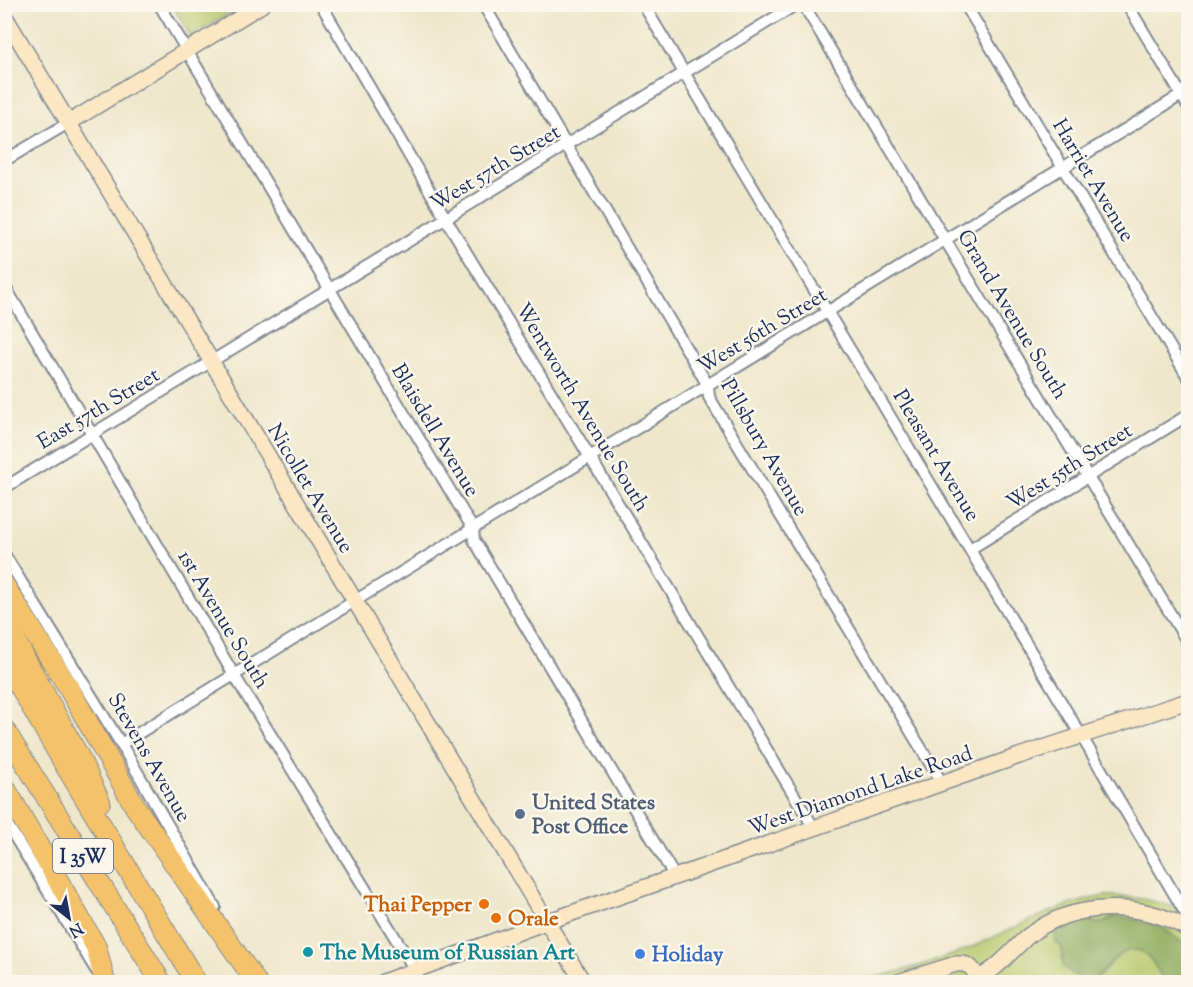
<svg xmlns="http://www.w3.org/2000/svg" width="1193" height="987" font-family="'Sorts Mill Goudy',serif">
  <rect width="100%" height="100%" fill="#fbf7ec"/>
  <filter id="ink" filterUnits="userSpaceOnUse"><feTurbulence type="fractalNoise" baseFrequency=".0167" numOctaves="2"/><feDisplacementMap in="SourceGraphic" scale="12" xChannelSelector="R" yChannelSelector="G"/><feConvolveMatrix kernelMatrix="1 2 1 2 8 2 1 2 1" color-interpolation-filters="sRGB"/></filter>
  <filter id="wash" filterUnits="userSpaceOnUse"><feTurbulence type="fractalNoise" baseFrequency=".008" numOctaves="4" result="noise"/><feDisplacementMap in="SourceGraphic" scale="24" xChannelSelector="R" yChannelSelector="G"/><feGaussianBlur stdDeviation="1.35" result="paint"/><feColorMatrix in="noise" values="0 0 0 0 0 0 0 0 0 0 0 0 0 0 0 0 0 1.4 0 .05"/><feComposite in="paint" operator="in"/></filter>
  <g filter="url(#wash)">
    <rect width="100%" height="100%" fill="#eee7cb"/>
    <path fill="#b7c86b" stroke="#697c64" stroke-width="1.5" d="M172 5H243L191 37Z
      M1105 896C1136 896 1160 901 1188 913V982H855C898 973 940 961 979 944 1021 925 1059 904 1105 896Z"/>
    <path fill="#91ac5f" stroke="#566e5e" stroke-width="1.5" d="M1112 917C1124 916 1154 923 1164 929 1173 934 1177 941 1188 946V982H1164C1154 962 1141 937 1117 957 1105 967 1101 982 1083 979 1075 977 1068 971 1063 966L1062 947 1056 942 1055 936 1058 930 1068 929 1080 919 1086 918 1096 923H1104Z"/>
  </g>
  <g filter="url(#ink)">
    <g fill="none" stroke-linecap="round" stroke-linejoin="round">
      <defs>
        <path id="street" d="M159 4 473 529 474 540 675 877
          M321 4 446 219 814 828
          M483 4 703 377 708 386 709 397 942 783
          M643 4 1082 737 1187 916 1188 929
          M803 4 1188 643
          M965 4 1188 377
          M1127 4 1188 106
          M4 161 70 122
          M4 285 234 675 415 970
          M4 488 797 4
          M970 549 1188 415
          M4 554 121 744 215 907
          M121 744 1188 91
          M4 819 96 970"/>
        <path id="secondary" d="M4 15 583 982
          M70 122 263 4
          M383 982 535 926 1019 756 1188 701
          M898 982 956 964C969 963 972 967 978 978 998 969 1011 951 1027 937 1072 900 1141 901 1188 929"/>
        <path id="highway" d="M4 585 67 685 136 808 256 982
          M4 620 79 757 100 802
          M4 659 65 765 196 982
          M4 729 161 982
          M4 786 96 947 105 982"/>
      </defs>
      <use href="#street" stroke="#848b94" stroke-width="14"/>
      <use href="#secondary" stroke="#848b94" stroke-width="18"/>
      <use href="#highway" stroke="#848b94" stroke-width="22"/>
      <use href="#street" stroke="#fff" stroke-width="10"/>
      <use href="#secondary" stroke="#fbe7c3" stroke-width="15"/>
      <use href="#highway" stroke="#f4c26a" stroke-width="20"/>
    </g>
  </g>
  <circle fill="#5c6f8a" stroke="#fbf7ec" stroke-width="2" cx="520" cy="814" r="6"/>
  <g fill="#e8710a" stroke="#fbf7ec" stroke-width="2">
    <circle cx="484" cy="904" r="6"/>
    <circle cx="496" cy="918" r="6"/>
  </g>
  <circle fill="#0f9aa8" stroke="#fbf7ec" stroke-width="2" cx="308" cy="952" r="6"/>
  <circle fill="#3f7fe0" stroke="#fbf7ec" stroke-width="2" cx="640" cy="954" r="6"/>
  <g text-anchor="middle" stroke-width="5" stroke-linejoin="round" paint-order="stroke">
    <rect fill="#fbf7ec" stroke="#5e6b89" stroke-width="1.5" x="53" y="839" width="60" height="34" rx="4.5"/>
    <g font-size="20" font-weight="bold" fill="#1b2f5e">
      <text x="83" y="863">I 35W</text>
    </g>
    <g font-size="21" fill="#1b2f5e" stroke="#fbf7ec">
      <text transform="translate(495 167) rotate(-31)" y="7">West 57th Street</text>
      <text transform="translate(1094 180) rotate(59)" y="7">Harriet Avenue</text>
      <text transform="translate(1013 314) rotate(59)" y="7">Grand Avenue South</text>
      <text transform="translate(762 330) rotate(-31)" y="7">West 56th Street</text>
      <text transform="translate(583 407) rotate(59)" y="7">Wentworth Avenue South</text>
      <text transform="translate(98 408) rotate(-31)" y="7">East 57th Street</text>
      <text transform="translate(436 430) rotate(59)" y="7">Blaisdell Avenue</text>
      <text transform="translate(765 447) rotate(60)" y="7">Pillsbury Avenue</text>
      <text transform="translate(937 455) rotate(59)" y="7">Pleasant Avenue</text>
      <text transform="translate(1069 466) rotate(-32)" y="7">West 55th Street</text>
      <text transform="translate(311 488) rotate(59)" y="7">Nicollet Avenue</text>
      <text transform="translate(224 619) rotate(59)" y="7">1st Avenue South</text>
      <text transform="translate(150 757) rotate(60)" y="7">Stevens Avenue</text>
      <text transform="translate(860 790) rotate(-19)" y="7">West Diamond Lake Road</text>
    </g>
    <g font-size="21" font-weight="bold" fill="#4e5e75" stroke="#fbf7ec" text-anchor="start">
      <text x="532" y="809">United States<tspan x="532" dy="24">Post Office</tspan></text>
    </g>
    <g font-size="21" font-weight="bold" fill="#c56008" stroke="#fbf7ec" text-anchor="end">
      <text x="472" y="911">Thai Pepper</text>
      <text x="508" y="925" text-anchor="start">Orale</text>
    </g>
    <g font-size="21" font-weight="bold" fill="#0d838f" stroke="#fbf7ec" text-anchor="start">
      <text x="320" y="959">The Museum of Russian Art</text>
    </g>
    <g font-size="21" font-weight="bold" fill="#366cbe" stroke="#fbf7ec" text-anchor="start">
      <text x="652" y="961">Holiday</text>
    </g>
  </g>
  <rect width="1193" height="987" fill="none" stroke="#fbf7ec" stroke-width="24"/>
  <g transform="translate(69 918) rotate(149)" stroke="#fbf7ec" stroke-width="4.5" paint-order="stroke">
  <path d="M0-4.5L10 22L0 15L-10 22Z" fill="#1b2f5e"/>
  <text y="-9" font-size="16" font-weight="bold" text-anchor="middle" fill="#1b2f5e">N</text>
  </g>
</svg>
